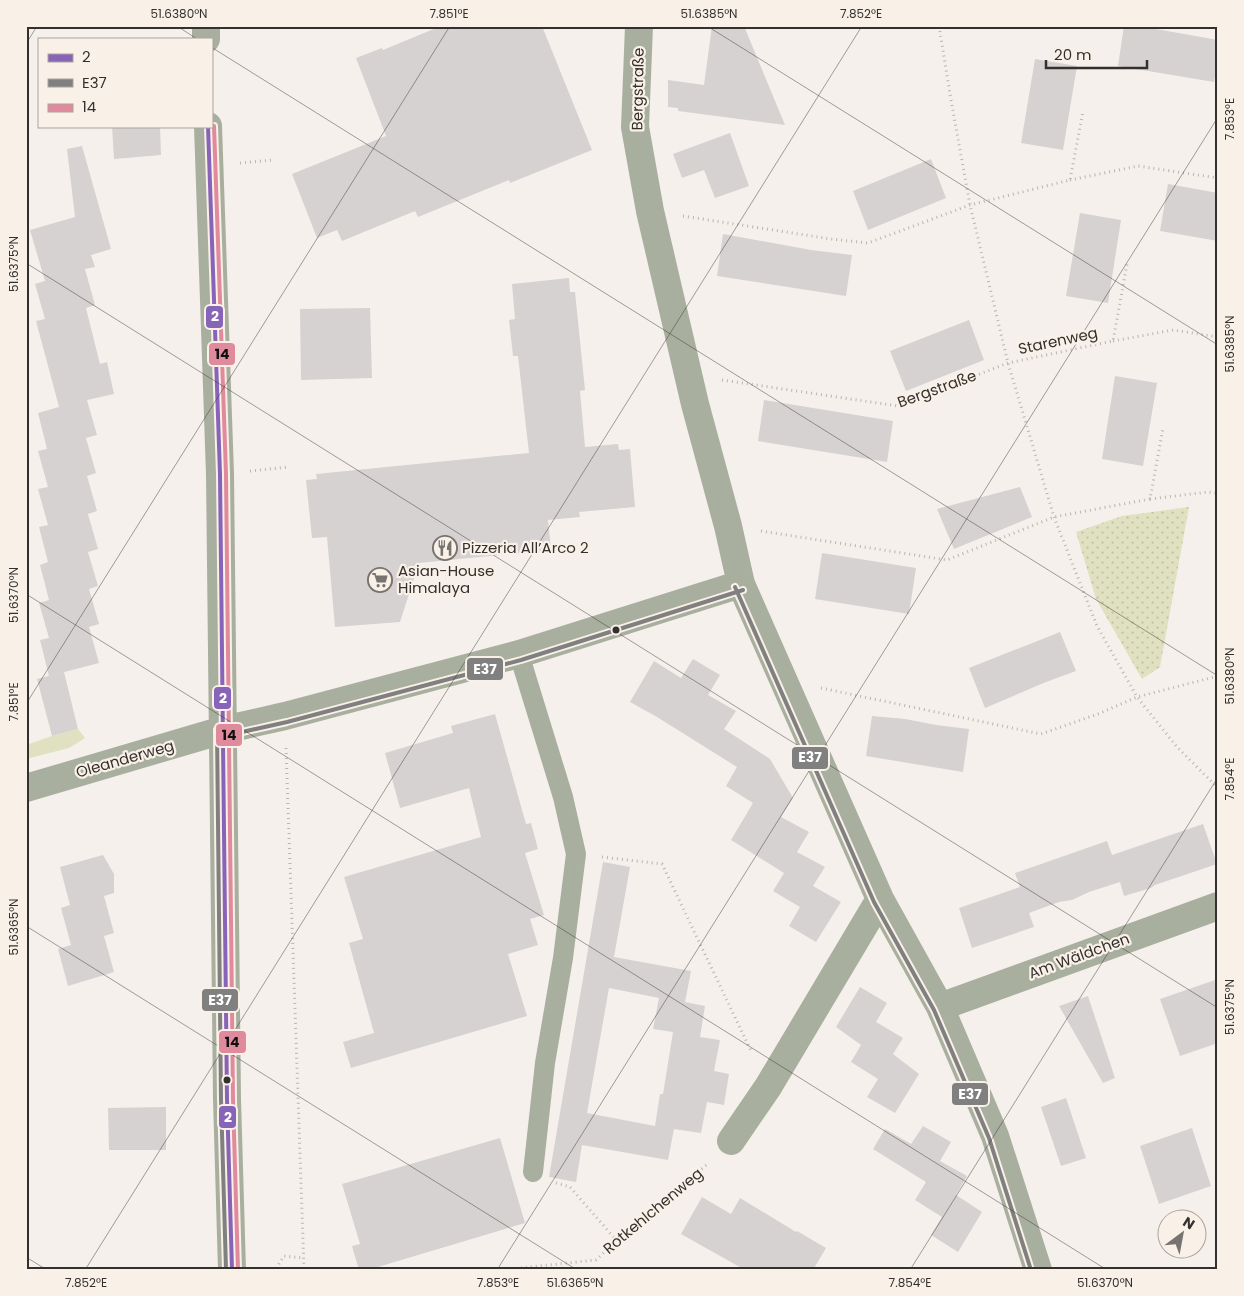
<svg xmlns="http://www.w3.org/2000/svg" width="1244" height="1296" font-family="Poppins,sans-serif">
  <defs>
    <pattern id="park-dots" width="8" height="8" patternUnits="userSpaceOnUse" patternTransform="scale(1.25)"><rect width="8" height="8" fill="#e0e1c1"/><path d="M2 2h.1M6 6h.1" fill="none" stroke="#c1c1a6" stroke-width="1.8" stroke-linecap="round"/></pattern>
  </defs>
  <rect width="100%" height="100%" fill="#f5f0ec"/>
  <path fill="#e0e1c1" d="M78 729 85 738 69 748 26 759V745L52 736Z"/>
  <path fill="url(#park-dots)" d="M1189 507 1160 667 1142 679 1096 599 1076 532 1122 516Z"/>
  <path fill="#d6d2d1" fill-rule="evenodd" d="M441 26H542L592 150 510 183 509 180 418 217 415 211 342 241 337 230 317 238 292 174 386 136 356 58 382 48 383 50Z
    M712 26H744L785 125 678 111V108L668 107V80L704 85Z
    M1124 26H1139L1218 40V60L1214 82 1118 66Z
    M1035 59 1077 66 1063 150 1021 143Z
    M112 126H160L161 155 114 159Z
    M730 133 749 186 715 198 704 170 682 178 673 154Z
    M82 146 111 249 91 255 95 267 85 269 95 305 86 308 100 364 107 362 114 394 87 400 97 435 86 438 96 473 87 476 97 511 88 514 98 549 88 552 98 586 89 589 99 624 89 627 99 663 49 676 40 640 49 638 39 603 49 600 40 565 48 562 39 527 48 525 38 489 48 487 38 451 47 449 38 413 59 407 36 321 45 319 35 284 45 281 30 230 75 217 67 149Z
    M931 159 946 198 868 230 853 191Z
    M1168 184 1218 193V241L1160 231Z
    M1080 213 1121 220 1108 303 1066 296Z
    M723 234 811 250 852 255 846 296 717 276Z
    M569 278 570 292H575L585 390 580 391 585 447 618 444 619 450 630 449 635 507 579 512 580 517 548 520 551 550 419 563 400 622 335 627 327 537 312 538 306 480 317 479 316 474 529 453 518 356H513L509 320 515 319 512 284Z
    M370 308 372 378 301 380 300 309Z
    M969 320 984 360 906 391 890 351Z
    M1115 376 1157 383 1143 466 1102 459Z
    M764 400 893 421 887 462 758 441Z
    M1020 487 1032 517 954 549 937 509Z
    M822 553 916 568 909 614 815 599Z
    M1060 632 1076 671 1046 682 985 708 969 668Z
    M693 659 720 675 708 695 736 711 724 729 770 759 793 798 781 817 809 832 797 852 825 867 813 886 841 902 816 942 789 926 800 907 773 891 784 873 731 840 753 803 726 786 737 767 657 717 630 702 654 661 681 678Z
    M64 672 78 729 52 736 37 679Z
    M495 714 526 824 531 823 538 849 525 853 544 915 530 919 538 945 508 954 527 1016 351 1068 343 1042 374 1033 349 943 363 939 344 877 481 837 469 788 400 808 385 753 453 733 451 726Z
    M872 716 905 719 936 725 969 729 963 772 866 756Z
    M1203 824 1217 864 1155 885 1151 888 1124 896 1120 882 1089 892 1072 900 1059 902 1029 913 1034 927 972 948 959 908 1020 887 1015 873 1107 841 1112 855Z
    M103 855 114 874V893L104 896 114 933 104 936 114 972 68 986 58 949 71 945 61 908 70 905 60 867Z
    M603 862 630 867 614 957 691 971 685 1002 705 1006 700 1037 720 1040 714 1071 729 1074 724 1105 707 1102 701 1133 660 1127 674 1129 668 1160 582 1145 576 1182 549 1177ZM609 988 659 998 653 1029 673 1032 663 1094H660L655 1126 587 1113Z
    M1218 979V1043L1180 1056 1160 999Z
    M860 987 887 1003 876 1022 903 1038 893 1054 919 1074 895 1113 867 1097 878 1079 851 1062 861 1045 836 1027Z
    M1088 996 1115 1078 1103 1083 1059 1006Z
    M1066 1098 1086 1158 1061 1166 1041 1107Z
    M166 1107V1150H109L108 1108Z
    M923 1126 951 1142 940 1161 967 1176 956 1195 982 1212 958 1252 931 1235 942 1217 915 1200 926 1182 873 1149 885 1129 911 1144Z
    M1192 1128 1211 1186 1159 1204 1140 1146Z
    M500 1138 525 1223 368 1270H359L352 1246 360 1244 342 1184Z
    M702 1197 731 1214 740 1198 796 1232 797 1231 826 1248 813 1270H745L681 1234Z"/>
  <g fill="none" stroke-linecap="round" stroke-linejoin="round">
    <path stroke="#b6b7ad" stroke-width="3" stroke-dasharray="1 4" stroke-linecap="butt" d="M939 26 951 100 970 205 1008 363 1054 517 1097 626 1137 697 1177 747 1218 788
      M240 163 273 160
      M1070 180 1138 166 1218 178
      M683 216 831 239 868 243 970 205 1070 180 1083 111
      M1113 341 1173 330 1218 337
      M722 380 898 406 1008 363 1113 341 1127 264
      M250 471 289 467
      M1150 499 1208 492 1218 493
      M761 531 947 560 1054 517 1150 499 1163 428
      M821 688 1041 734 1098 714 1137 697 1218 676
      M286 748 304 1270
      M602 857 662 864 752 1053
      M556 1183 570 1187 616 1240
      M262 1269 275 1270 284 1256 303 1258
      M501 1270 596 1260 631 1227 709 1163"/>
    <path stroke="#a9af9f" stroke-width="20" d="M519 654 563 797 576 854 563 958 545 1063 533 1172"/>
    <path stroke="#a9af9f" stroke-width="28" d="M206 26V39
      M639 26 635 127 650 211 695 404 728 526 741 584 880 899 940 1007 995 1136 1038 1270
      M208 126 220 474 227 1099 232 1270
      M26 788 223 730 285 716 519 654 741 584
      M940 1007 1218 906
      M731 1141 768 1087 880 899"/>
    <defs>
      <path id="bus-1" d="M208 126 220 474 227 1099 232 1270"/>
      <path id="bus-2" d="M735 587 874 902 934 1010 989 1138 1031 1270
        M217 730 221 1099 226 1270
        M224 736 287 722 521 660 743 590"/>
      <path id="bus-3" d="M214 126 226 474 233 1099 238 1270"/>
    </defs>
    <use href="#bus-1" stroke="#f9f0e8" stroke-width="8"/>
    <use href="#bus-2" stroke="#f9f0e8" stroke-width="8"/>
    <use href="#bus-3" stroke="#f9f0e8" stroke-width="8"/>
    <use href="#bus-1" stroke="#8864b9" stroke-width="4"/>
    <use href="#bus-2" stroke="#808080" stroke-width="4"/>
    <use href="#bus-3" stroke="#e08b9d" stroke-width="4"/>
  </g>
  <path fill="none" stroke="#33302d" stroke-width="1" stroke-opacity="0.45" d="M177 26 197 39M707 26 1218 345M26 44 37 26M211 47 1218 676M26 263 1218 1008M26 594 1107 1270M26 704 450 26M26 926 577 1270M26 1257 47 1270M85 1270 862 26M497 1270 1218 117M910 1270 1218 777"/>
  <defs>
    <symbol id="restaurant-ring" viewBox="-11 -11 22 22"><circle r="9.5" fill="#f9f0e8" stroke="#777370" stroke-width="1.5"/><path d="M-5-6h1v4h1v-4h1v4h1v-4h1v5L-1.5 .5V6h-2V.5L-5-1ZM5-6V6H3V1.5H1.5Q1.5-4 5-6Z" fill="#777370"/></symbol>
    <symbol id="supermarket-ring" viewBox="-11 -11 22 22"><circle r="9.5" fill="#f9f0e8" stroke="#777370" stroke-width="1.5"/><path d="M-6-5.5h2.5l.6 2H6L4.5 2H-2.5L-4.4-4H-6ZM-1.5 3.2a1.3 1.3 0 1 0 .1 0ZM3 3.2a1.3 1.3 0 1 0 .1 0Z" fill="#777370"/></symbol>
  </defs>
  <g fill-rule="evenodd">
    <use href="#restaurant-ring" x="431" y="534" width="28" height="28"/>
    <use href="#supermarket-ring" x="366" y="566" width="28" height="28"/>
  </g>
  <g fill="#33302d" stroke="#f9f0e8" stroke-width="2">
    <circle cx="616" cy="630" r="4.5"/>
    <circle cx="227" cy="1080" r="4.5"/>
  </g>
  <g text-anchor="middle" stroke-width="4.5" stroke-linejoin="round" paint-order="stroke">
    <g font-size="15" fill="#33302d" stroke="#f9f0e8">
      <text transform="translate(638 89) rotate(-89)" y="5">Bergstraße</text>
      <text transform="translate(1058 341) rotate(-12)" y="5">Starenweg</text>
      <text transform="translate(937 389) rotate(-20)" y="5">Bergstraße</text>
      <text transform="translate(125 759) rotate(-16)" y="5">Oleanderweg</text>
      <text transform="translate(1079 956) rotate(-20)" y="5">Am Wäldchen</text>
      <text transform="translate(653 1211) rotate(-40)" y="5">Rotkehlchenweg</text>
    </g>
    <g font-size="15" fill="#33302d" stroke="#f9f0e8" text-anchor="start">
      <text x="462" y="553">Pizzeria All’Arco 2</text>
      <text x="398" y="576">Asian-House<tspan x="398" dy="17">Himalaya</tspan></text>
    </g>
  </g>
  <g stroke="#f9f0e8" stroke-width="2">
    <rect x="205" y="305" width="19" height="24" rx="5" fill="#8864b9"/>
    <rect x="208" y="342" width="28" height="24" rx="5" fill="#e08b9d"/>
    <rect x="466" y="657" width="38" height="24" rx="5" fill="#808080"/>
    <rect x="213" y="686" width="19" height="24" rx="5" fill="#8864b9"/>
    <rect x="215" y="723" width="28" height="24" rx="5" fill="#e08b9d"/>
    <rect x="791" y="746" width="38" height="24" rx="5" fill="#808080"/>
    <rect x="201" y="988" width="38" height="24" rx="5" fill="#808080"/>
    <rect x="218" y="1030" width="29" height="24" rx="5" fill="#e08b9d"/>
    <rect x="951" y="1082" width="38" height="24" rx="5" fill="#808080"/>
    <rect x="218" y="1105" width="19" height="24" rx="5" fill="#8864b9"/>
  </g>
  <g font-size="14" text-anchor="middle" font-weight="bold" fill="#fff">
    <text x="215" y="321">2</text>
    <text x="485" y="674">E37</text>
    <text x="223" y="703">2</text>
    <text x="810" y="762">E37</text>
    <text x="220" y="1005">E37</text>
    <text x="970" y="1099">E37</text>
    <text x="228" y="1122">2</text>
  </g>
  <g font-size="14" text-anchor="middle" font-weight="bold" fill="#111">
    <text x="222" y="359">14</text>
    <text x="229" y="740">14</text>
    <text x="232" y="1047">14</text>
  </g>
  <rect width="1244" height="1296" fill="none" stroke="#f9f0e8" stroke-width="55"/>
  <rect x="38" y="38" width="175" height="90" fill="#f9f0e8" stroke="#aaa39d"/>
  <rect x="48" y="54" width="25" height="8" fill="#8864b9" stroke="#aaa39d"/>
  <text x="82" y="62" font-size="15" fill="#33302d">2</text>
  <rect x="48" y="79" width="25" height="8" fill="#808080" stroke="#aaa39d"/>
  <text x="82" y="88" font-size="15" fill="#33302d">E37</text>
  <rect x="48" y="104" width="25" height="8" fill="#e08b9d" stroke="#aaa39d"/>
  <text x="82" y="112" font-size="15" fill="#33302d">14</text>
  <g transform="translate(1182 1234) rotate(32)"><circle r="24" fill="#f9f0e8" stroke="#aaa39d"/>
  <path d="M0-4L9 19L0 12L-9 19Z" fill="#777370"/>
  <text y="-8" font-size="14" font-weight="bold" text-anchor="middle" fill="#33302d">N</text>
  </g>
  <path d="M1046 60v8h101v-8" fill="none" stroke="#33302d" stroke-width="2.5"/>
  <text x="1054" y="60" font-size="15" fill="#33302d" stroke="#f9f0e8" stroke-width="4" paint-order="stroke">20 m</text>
  <rect x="28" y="28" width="1188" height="1240" fill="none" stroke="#33302d" stroke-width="2"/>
  <g font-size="12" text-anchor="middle" fill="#33302d">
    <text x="179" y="18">51.6380°N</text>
    <text x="449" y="18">7.851°E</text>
    <text x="709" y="18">51.6385°N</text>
    <text x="861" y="18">7.852°E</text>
    <text transform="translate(1230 119) rotate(-90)" y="4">7.853°E</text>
    <text transform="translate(14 264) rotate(-90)" y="4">51.6375°N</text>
    <text transform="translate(1230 344) rotate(-90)" y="4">51.6385°N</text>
    <text transform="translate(14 595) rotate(-90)" y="4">51.6370°N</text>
    <text transform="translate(1230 676) rotate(-90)" y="4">51.6380°N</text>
    <text transform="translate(14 702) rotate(-90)" y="4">7.851°E</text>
    <text transform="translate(1230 779) rotate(-90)" y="4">7.854°E</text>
    <text transform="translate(14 927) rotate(-90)" y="4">51.6365°N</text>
    <text transform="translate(1230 1007) rotate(-90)" y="4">51.6375°N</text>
    <text x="86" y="1287">7.852°E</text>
    <text x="498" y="1287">7.853°E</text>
    <text x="575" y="1287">51.6365°N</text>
    <text x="910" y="1287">7.854°E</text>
    <text x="1105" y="1287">51.6370°N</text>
  </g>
</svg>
